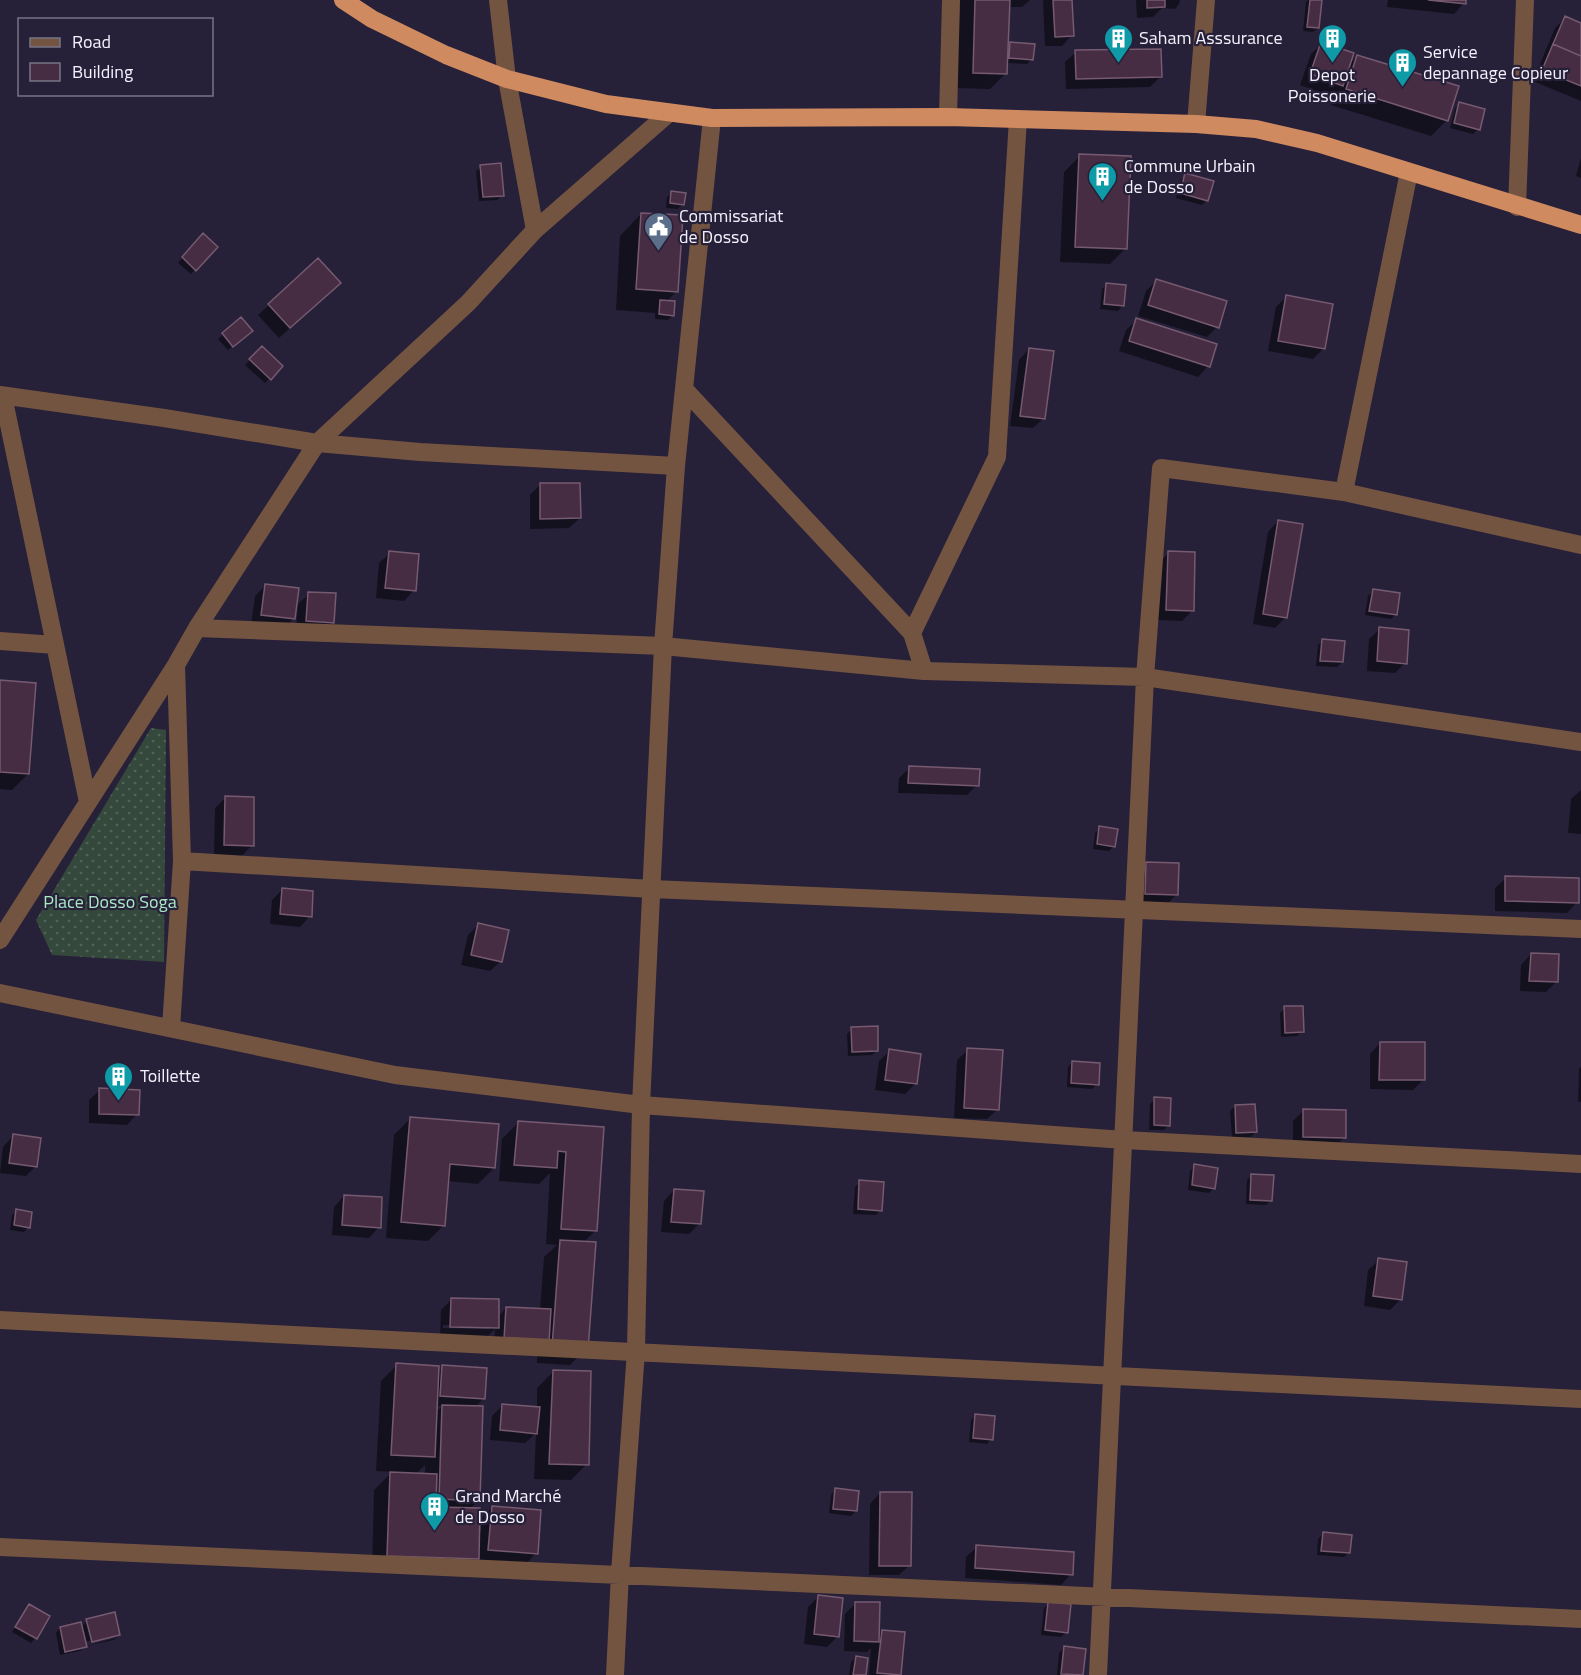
<svg xmlns="http://www.w3.org/2000/svg" width="1581" height="1675" font-family="'Titillium Web',sans-serif">
  <defs>
    <pattern id="grass-dots" width="8" height="8" patternUnits="userSpaceOnUse" patternTransform="scale(1.5)"><rect width="8" height="8" fill="#34483c"/><path d="M2 2h.1M6 6h.1" fill="none" stroke="#526359" stroke-width="1.8" stroke-linecap="round"/></pattern>
  </defs>
  <rect width="100%" height="100%" fill="#262039"/>
  <path fill="url(#grass-dots)" d="M151 728 166 730 164 962 52 955 36 920Z"/>
  <path fill="#0007" fill-rule="evenodd" d="M960 0H1030L1022 7H1008L1006 48 1011 44 1032 59 1027 64 1006 63V73L990 89 957 88Z
    M1043 0H1071L1072 35 1062 46H1045Z
    M1136 0H1180L1179 4 1175 9 1162 8 1153 17 1137 18Z
    M1308 0H1320L1318 28 1313 32 1303 31 1306 2Z
    M1388 0H1464V3L1454 14 1387 7Z
    M1565 18 1581 25V101L1533 81 1555 28Z
    M1322 44 1349 65 1357 56 1447 120 1431 136 1331 105 1335 91 1331 96 1300 85 1311 54Z
    M1076 52 1160 77 1150 87 1066 89 1065 62Z
    M1460 104 1478 129 1473 134 1450 128 1455 109Z
    M1080 156 1126 248 1110 264 1060 262 1064 172Z
    M1581 158V178L1576 176Z
    M481 167 502 195 497 200 479 201 476 171Z
    M1186 175 1207 200 1202 205 1176 198 1181 180Z
    M672 193 682 204 678 209 666 208 667 197Z
    M641 214 677 291 666 302 673 315 668 320 655 319V313L616 310 620 236Z
    M198 240 216 247 191 274 178 263Z
    M1157 280 1217 327 1207 337 1138 316 1146 291Z
    M1107 284 1122 306 1118 311 1100 309 1102 289Z
    M329 293 279 338 258 315 269 305Z
    M1286 297 1324 348 1313 359 1268 351 1276 307Z
    M241 319 246 335 228 350 218 339Z
    M1137 320 1215 345 1208 366 1198 377 1119 351 1126 330Z
    M262 348 281 367 265 383 245 365Z
    M1029 349 1044 418 1033 428 1010 426 1019 360Z
    M540 485 580 518 569 528 530 529V495Z
    M1278 521 1286 617 1275 628 1253 624 1268 532Z
    M390 553 414 590 404 601 376 598 379 563Z
    M1169 553 1192 611 1182 621 1156 620 1158 563Z
    M265 586 294 618 283 629 251 625 255 596Z
    M1373 591 1396 614 1391 619 1365 615 1368 596Z
    M309 594 333 622 322 633 296 631 298 604Z
    M1380 629 1405 663 1395 673 1367 671 1369 639Z
    M1323 641 1342 662 1337 667 1316 666 1318 645Z
    M0 682 28 774 12 790 0 789Z
    M910 768 977 785 967 795 898 793 899 778Z
    M1581 790V834L1568 833 1571 799Z
    M225 798 252 845 242 856 214 855 215 808Z
    M1100 828 1114 846 1109 851 1093 849 1095 833Z
    M1147 863 1177 894 1166 905 1135 903 1136 874Z
    M1506 878 1577 902 1567 913 1495 911V888Z
    M282 890 310 916 300 927 270 924 272 900Z
    M478 925 501 961 490 971 461 965 468 935Z
    M1531 954 1557 981 1546 992 1520 991 1521 965Z
    M1285 1008 1302 1031 1297 1036 1281 1037 1280 1013Z
    M852 1029 877 1050 872 1055 848 1056 847 1034Z
    M1380 1043 1423 1080 1413 1090 1370 1089V1054Z
    M968 1050 998 1109 987 1119 954 1118 957 1060Z
    M890 1051 919 1055 915 1084 905 1094 875 1090 879 1061Z
    M1073 1062 1097 1084 1092 1089 1067 1087 1068 1067Z
    M1581 1067V1102H1578L1579 1069Z
    M100 1090 137 1114 127 1125 89 1123V1100Z
    M1155 1099 1169 1125 1164 1130H1149L1150 1104Z
    M1235 1106 1255 1132 1251 1137H1232L1230 1111Z
    M1304 1110 1345 1137 1334 1147H1293V1121Z
    M410 1119 494 1168 478 1184 447 1181 444 1225 428 1241 386 1238 394 1135Z
    M518 1123 602 1129 595 1231 583 1243 586 1349 570 1365 537 1363V1352L494 1349 495 1329 487 1337H440L441 1310 451 1300 498 1317 506 1308 540 1310 544 1257 557 1245 546 1244 550 1173 539 1184 499 1181 502 1139ZM443 1325 489 1326V1329L443 1328Z
    M13 1136 36 1166 26 1176 0 1173 3 1147Z
    M1195 1166 1214 1188 1209 1193 1188 1190 1190 1171Z
    M1251 1176 1271 1200 1266 1205 1246 1204 1247 1180Z
    M860 1182 881 1210 876 1215 853 1214 855 1187Z
    M674 1190 700 1223 689 1234 661 1232 664 1201Z
    M344 1196 379 1227 369 1238 332 1235 334 1207Z
    M17 1211 28 1227 24 1232 10 1230 12 1215Z
    M1379 1260 1401 1299 1390 1310 1364 1306 1368 1270Z
    M397 1365 437 1372 443 1367 484 1398 474 1408 479 1500 469 1510 478 1532H481L482 1518 492 1508 536 1553 526 1564 372 1571 374 1490 392 1472 376 1471 381 1381ZM436 1406H442L435 1413ZM425 1465V1475L416 1474Z
    M553 1372 587 1464 571 1480 534 1479 536 1433 525 1443 490 1440 492 1416 503 1405 537 1408V1388Z
    M976 1415 991 1439 987 1444 969 1442 971 1420Z
    M835 1490 856 1511 851 1516 829 1513 831 1495Z
    M880 1493 910 1565 899 1575H869L870 1504Z
    M1323 1534 1349 1552 1344 1557 1317 1555 1318 1539Z
    M977 1547 1071 1574 1061 1585 965 1578 966 1557Z
    M818 1597 838 1636 827 1647 804 1644 808 1607Z
    M856 1603 878 1636 883 1631 904 1634 899 1675H869L871 1648 867 1652 844 1651 845 1614Z
    M1049 1603 1066 1632 1061 1637 1041 1635 1044 1608Z
    M29 1606 35 1638 31 1643 12 1632Z
    M87 1621 119 1635 114 1640 87 1646 115 1638V1635L84 1642 87 1645 80 1651 60 1655 56 1633 60 1628 81 1627Z
    M1064 1648 1084 1650 1081 1675H1057L1059 1653Z
    M856 1657 864 1675H849L851 1662Z"/>
  <path fill="#472d43" stroke="#755a70" stroke-width="1.5" d="M975 0H1010L1007 74 973 73Z
    M1053 0H1072L1074 36 1055 37Z
    M1147 0H1165V7L1147 8Z
    M1310 0H1322L1319 28 1307 27Z
    M1428 0H1466V4Z
    M1565 16 1581 23V56L1553 44Z
    M1010 42 1035 44 1033 60 1009 58Z
    M1321 42 1354 53 1343 86 1310 74Z
    M1553 44 1581 56V86L1542 70Z
    M1161 49 1162 77 1076 79 1075 50Z
    M1357 55 1459 86 1448 121 1346 89Z
    M1459 102 1485 109 1480 130 1454 123Z
    M1079 154 1131 156 1127 249 1075 247Z
    M501 163 504 196 483 197 480 165Z
    M1185 173 1214 181 1208 201 1180 193Z
    M671 191 686 193 684 205 670 203Z
    M641 213 683 215 678 292 636 289Z
    M203 233 218 247 196 271 182 257Z
    M318 258 341 283 290 328 268 304Z
    M1156 279 1227 301 1219 328 1148 305Z
    M1106 283 1126 285 1124 306 1104 304Z
    M1286 295 1333 304 1325 349 1278 341Z
    M660 300 675 301 674 316 659 314Z
    M241 317 253 331 233 347 222 333Z
    M1136 318 1217 344 1210 367 1129 341Z
    M262 346 283 366 271 380 249 359Z
    M1029 348 1054 351 1045 419 1020 416Z
    M540 483H580L581 518 540 519Z
    M1278 520 1303 524 1287 618 1263 614Z
    M389 551 419 554 416 591 385 588Z
    M1168 551 1195 552 1194 611 1166 610Z
    M265 584 299 588 295 619 261 615Z
    M1373 589 1400 593 1397 615 1369 611Z
    M308 592 336 593 334 623 306 621Z
    M1379 627 1409 630 1407 664 1377 661Z
    M1322 639 1345 641 1343 662 1320 661Z
    M0 680 36 683 29 774 0 772Z
    M909 766 980 769 979 786 908 783Z
    M225 796 254 797V846L224 845Z
    M1099 826 1118 829 1115 847 1097 844Z
    M1146 862 1179 863 1178 895 1145 894Z
    M1505 876 1579 878V903L1505 901Z
    M282 888 313 891 312 917 280 914Z
    M478 923 509 930 502 962 471 955Z
    M1531 953 1559 954 1558 982 1529 981Z
    M1284 1006H1303L1304 1032 1285 1033Z
    M878 1026V1051L852 1052 851 1027Z
    M1380 1042H1425V1080H1379Z
    M967 1048 1003 1050 999 1110 964 1108Z
    M889 1049 921 1054 917 1084 885 1080Z
    M1072 1061 1100 1063 1099 1085 1071 1083Z
    M99 1088 140 1090 139 1115 99 1114Z
    M1154 1097 1171 1098 1170 1126 1154 1125Z
    M1255 1104 1257 1132 1236 1133 1235 1105Z
    M1303 1109 1346 1110V1138L1303 1137Z
    M410 1117 499 1124 495 1168 450 1164 445 1226 401 1222Z
    M518 1121 604 1127 597 1231 561 1229 566 1152 558 1151 557 1168 514 1165Z
    M13 1134 41 1138 37 1167 9 1163Z
    M1194 1164 1218 1168 1215 1189 1192 1185Z
    M1251 1174 1274 1175 1272 1201 1250 1200Z
    M859 1180 884 1182 882 1211 858 1209Z
    M674 1189 704 1191 701 1224 671 1222Z
    M344 1195 382 1197 381 1228 342 1225Z
    M16 1209 32 1212 30 1228 14 1225Z
    M560 1240 596 1242 588 1350 552 1347Z
    M1378 1258 1407 1262 1402 1300 1373 1296Z
    M451 1298 499 1299V1328L450 1327Z
    M506 1307 551 1309 549 1342 504 1339Z
    M396 1363 439 1366 435 1457 391 1455Z
    M442 1365 487 1368 485 1399 440 1396Z
    M553 1370 591 1371 589 1465 549 1464Z
    M502 1404 540 1407 537 1434 500 1430Z
    M442 1405 483 1406 480 1501 439 1499Z
    M975 1414 995 1416 993 1440 973 1438Z
    M390 1472 437 1474 436 1507 480 1508 479 1559 387 1556Z
    M835 1488 859 1491 857 1511 833 1509Z
    M880 1492H912L911 1566H879Z
    M492 1506 541 1510 538 1554 488 1550Z
    M1323 1532 1352 1535 1350 1553 1321 1551Z
    M976 1545 1074 1552 1073 1575 975 1568Z
    M818 1595 843 1598 839 1637 814 1634Z
    M855 1602H880L879 1642 854 1641Z
    M1048 1602 1071 1604 1068 1633 1045 1630Z
    M29 1604 50 1616 37 1639 15 1627Z
    M115 1612 120 1635 92 1642 86 1619Z
    M81 1622 87 1647 65 1652 60 1627Z
    M882 1630 905 1632 901 1675 877 1673Z
    M1064 1646 1086 1649 1083 1675 1061 1674Z
    M856 1656 868 1658 866 1675H853Z"/>
  <g fill="none" stroke-linecap="round" stroke-linejoin="round">
    <path stroke="#735441" stroke-width="18" d="M498 0 507 79 535 230
      M948 117 951 0
      M1196 124 1206 0
      M1517 207 1525 0
      M685 390 912 633 924 671
      M0 395 164 418 317 443 420 452 676 466
      M3 396 88 802
      M1344 492 1409 172
      M197 628 663 646 924 671 1145 677 1581 742
      M912 633 997 457 1018 119
      M0 641 55 645
      M182 861 652 889 1581 929
      M0 940 176 665 197 628 317 443 468 303 535 230 669 113
      M0 993 395 1075 641 1105 1124 1140 1581 1164
      M171 1028 182 861 176 665
      M0 1320C527 1346 1054 1375 1581 1399
      M0 1547C527 1569 1054 1595 1581 1619
      M615 1675 620 1573 636 1351 641 1105 663 646 676 466 712 118
      M1098 1675 1145 677 1161 468 1344 492 1581 545"/>
    <path stroke="#d08a60" stroke-width="18" d="M343 0 372 19 446 55 507 79 606 104 712 118 948 117 1196 124 1256 129 1317 143 1581 225"/>
  </g>
  <defs>
    <symbol id="building-pin" viewBox="-11 -11 22 30"><path d="M0 17L-7.5 6A9.5 9.5 0 1 1 7.5 6Z" fill="#0f9aa8" stroke="#262039"/><path d="M-4-6H4V6H1V3H-1V6H-4ZM-2.5-4.3h1.7v1.8h-1.7ZM.8-4.3h1.7v1.8H.8ZM-2.5-1h1.7V.8h-1.7ZM.8-1h1.7V.8H.8Z" fill="#fff"/></symbol>
    <symbol id="civic-pin" viewBox="-11 -11 22 30"><path d="M0 17L-7.5 6A9.5 9.5 0 1 1 7.5 6Z" fill="#5c6f8a" stroke="#262039"/><path d="M-.6-6.5H3V-4.5H.6V-3L4-1V1h2V6H-6V1h2V-1L-.6-3ZM-1.2 2.5V6h2.4V2.5Z" fill="#fff"/></symbol>
  </defs>
  <g fill-rule="evenodd">
    <use href="#building-pin" x="1102" y="22" width="33" height="45"/>
    <use href="#building-pin" x="1316" y="22" width="33" height="45"/>
    <use href="#building-pin" x="1386" y="46" width="33" height="45"/>
    <use href="#building-pin" x="1086" y="160" width="33" height="45"/>
    <use href="#civic-pin" x="642" y="210" width="33" height="45"/>
    <use href="#building-pin" x="102" y="1060" width="33" height="45"/>
    <use href="#building-pin" x="418" y="1490" width="33" height="45"/>
  </g>
  <g text-anchor="middle" stroke-width="4.5" stroke-linejoin="round" paint-order="stroke">
    <g font-size="18" fill="#f4f2fd" stroke="#262039" text-anchor="start">
      <text x="1139" y="44">Saham Asssurance</text>
      <text x="1423" y="58">Service<tspan x="1423" dy="21">depannage Copieur</tspan></text>
      <text x="1332" y="81" text-anchor="middle">Depot<tspan x="1332" dy="21">Poissonerie</tspan></text>
      <text x="1124" y="172">Commune Urbain<tspan x="1124" dy="21">de Dosso</tspan></text>
      <text x="679" y="222">Commissariat<tspan x="679" dy="21">de Dosso</tspan></text>
      <text x="140" y="1082">Toillette</text>
      <text x="455" y="1502">Grand Marché<tspan x="455" dy="21">de Dosso</tspan></text>
    </g>
    <g font-size="18" fill="#a9e8c3" stroke="#262039">
      <text x="110" y="908">Place Dosso Soga</text>
    </g>
  </g>
  <rect x="18" y="18" width="195" height="78" fill="#262039" stroke="#787487" stroke-width="1.5"/>
  <rect x="30" y="38" width="30" height="9" fill="#735441" stroke="#787487" stroke-width="1.5"/>
  <text x="72" y="48" font-size="18" fill="#f4f2fd">Road</text>
  <rect x="30" y="63" width="30" height="18" fill="#472d43" stroke="#787487" stroke-width="1.5"/>
  <text x="72" y="78" font-size="18" fill="#f4f2fd">Building</text>
</svg>
